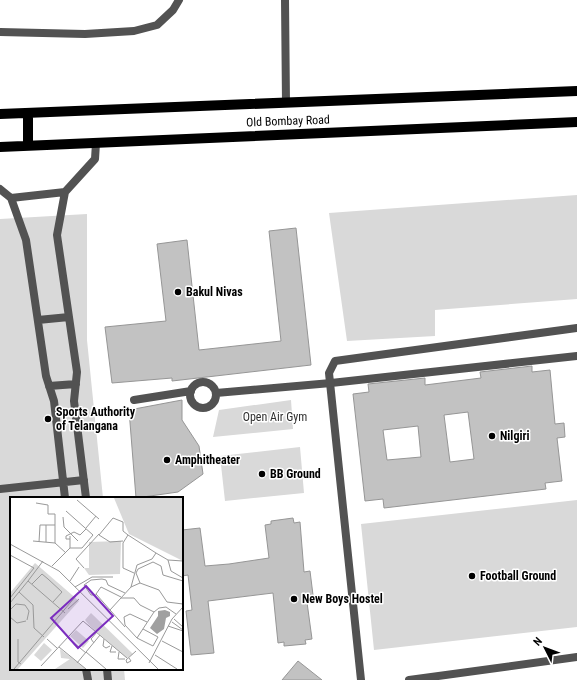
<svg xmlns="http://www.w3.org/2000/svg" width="577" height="680" font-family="'Roboto Condensed',sans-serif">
  <rect width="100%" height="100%" fill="#fff"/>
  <path fill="#d9d9d9" d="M577 195V299L435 310V336L347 341 329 213Z
    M87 214V340L103 498H11V669H124L125 680H0V219Z
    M291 400 293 429 213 437 219 410Z
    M300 447 304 493 225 501 220 456Z
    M577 500V627L374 650 361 524Z"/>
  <path fill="#c2c2c2" stroke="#969696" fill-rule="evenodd" d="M296 228 311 365 172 381V378L112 383 105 327 166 321 157 244 187 240 199 350 281 341 269 231Z
    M532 366V372L550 370 555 424 564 423 565 437 557 438 562 481 545 483 546 489 384 508 383 499 365 501 353 394 369 392 368 384 425 378V385L481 378 480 372ZM468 412 474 459 450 462 444 415ZM418 426 421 457 387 460 383 430Z
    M182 400V420L199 446 203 474 178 492 136 498 129 410Z
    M293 518 294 523 300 522 304 572 310 571 313 595H306L312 639 305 640 306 644 284 646V642L278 643 273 593 208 601 214 653 191 655 186 611 192 610 188 575 182 576V530L200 528 205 566 229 564 269 558 265 525 271 524V521Z
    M298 661 322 680H282Z"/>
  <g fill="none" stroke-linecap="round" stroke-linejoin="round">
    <path stroke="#525252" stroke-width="8" d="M285 0 286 103
      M0 32 85 34 134 31 157 25 173 10 179 0
      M0 189 11 198 65 192 95 159 96 143
      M65 192 57 235 77 372 74 401 86 498
      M11 198 26 240 46 376 54 401 65 498
      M38 320 69 317
      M331 383 577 356
      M49 386 76 384
      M0 489 84 480
      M86 669 88 680
      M107 669 108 680
      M361 680 329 373 335 361 577 328
      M409 680 577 657"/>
    <path stroke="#525252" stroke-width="8" d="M190 395a13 13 0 1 1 26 0a13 13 0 1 1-26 0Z
      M216 393 331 383
      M134 400 191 391"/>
    <path stroke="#000" stroke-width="10" d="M0 114 577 91
      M28 114V146
      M0 147 577 122"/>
  </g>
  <g fill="#000" stroke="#fff" stroke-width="1.5">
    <circle cx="178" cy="292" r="4"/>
    <circle cx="48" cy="419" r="4"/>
    <circle cx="492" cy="436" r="4"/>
    <circle cx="167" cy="460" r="4"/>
    <circle cx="262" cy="474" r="4"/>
    <circle cx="472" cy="576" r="4"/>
    <circle cx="294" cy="599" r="4"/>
  </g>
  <g text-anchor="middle" stroke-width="3" stroke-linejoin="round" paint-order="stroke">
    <g font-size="12" fill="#000" stroke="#fff">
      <text transform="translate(288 121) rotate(-2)" y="4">Old Bombay Road</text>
    </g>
    <g font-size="12" font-weight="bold" fill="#000" stroke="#fff" text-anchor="start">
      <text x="186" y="296">Bakul Nivas</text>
      <text x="56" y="416">Sports Authority<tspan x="56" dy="14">of Telangana</tspan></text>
      <text x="500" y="440">Nilgiri</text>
      <text x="175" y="464">Amphitheater</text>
      <text x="270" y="478">BB Ground</text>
      <text x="480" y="580">Football Ground</text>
      <text x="302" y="603">New Boys Hostel</text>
    </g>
    <g font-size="12" fill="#303030" stroke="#fff">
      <text x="275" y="421">Open Air Gym</text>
    </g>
  </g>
  <g transform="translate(10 497)">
    <rect width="173" height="173" fill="#fff"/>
    <path d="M104 1H173V64L119 37ZM111 44 110 77 79 78 74 71H79V45ZM25 66 69 104 8 172H0V96ZM81 116 123 157 117 161 79 128 75 123ZM66 133 79 144 73 151 60 139ZM34 146 42 153 31 164 24 158ZM50 152 76 172H45L60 162 51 161Z" fill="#d9d9d9"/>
    <path d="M155 113 160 115V119L156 121 154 132 147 137 140 131 148 119V114Z" fill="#a0a0a0"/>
    <path fill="none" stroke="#999" stroke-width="1" d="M67 3 89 22M26 6 38 8V17H45V46L56 56M56 14 83 38 72 51H60M53 20 54 30 68 44M76 31 86 19M60 42H56V39L64 35 70 38 76 32M23 44 45 46M113 44 100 45 89 38 103 21 113 25V34L118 38M29 45 30 28H45M36 45V28M0 47 49 74 148 172M146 56 158 63 161 74 173 81M0 58 24 71 0 101M158 63 173 64M42 69 60 51V39M74 71 66 62 89 37M18 84 33 64M60 84 69 70M130 86 149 93 157 105 173 107M22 87 32 77 38 82 52 95 43 105M65 90 82 80H103M121 90 130 86 126 76 128 72 143 65 151 69 153 78 173 84M9 95 23 108 24 131 34 140M86 98H81L74 88 81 83 92 82 96 83 98 88 115 96M111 100 91 90 86 97 115 130M111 101H124L130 108 144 115 149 111 156 110 166 117M0 106 18 84 55 116M58 112 69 102M0 113 6 107 15 108 19 114 17 123M100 113 121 90 127 68 142 62 146 56 118 38 113 46V71L124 76M0 120 7 126 16 124M164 122 173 130M162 125 173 133M158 129 173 134M133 132 148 140 143 149 127 141 115 128 114 120 120 117 137 125M57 140 76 156M127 141 144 115M8 142V165L11 167M37 142 47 151M94 142 93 149 96 151 100 149M152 144 173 155M84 146 81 142 87 135M102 149 100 155H106M49 150 76 172M76 155 96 172M109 155 108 162H115M145 158 167 172M119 161 121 164 117 166 116 163 126 154M67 166 90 138M139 166 162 122 173 110M31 169 73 124 117 161M4 172 66 99"/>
    <path fill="#7b2cbf" fill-opacity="0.15" stroke="#7b2cbf" stroke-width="2" d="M76 89 103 119 68 151 41 121Z"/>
    <rect width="173" height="173" fill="none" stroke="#000" stroke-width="2"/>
  </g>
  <g transform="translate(545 648) rotate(312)" stroke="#ffffff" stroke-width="3" paint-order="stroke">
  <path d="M0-3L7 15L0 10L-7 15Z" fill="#000000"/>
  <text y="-6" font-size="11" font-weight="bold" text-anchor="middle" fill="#000000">N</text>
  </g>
</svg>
